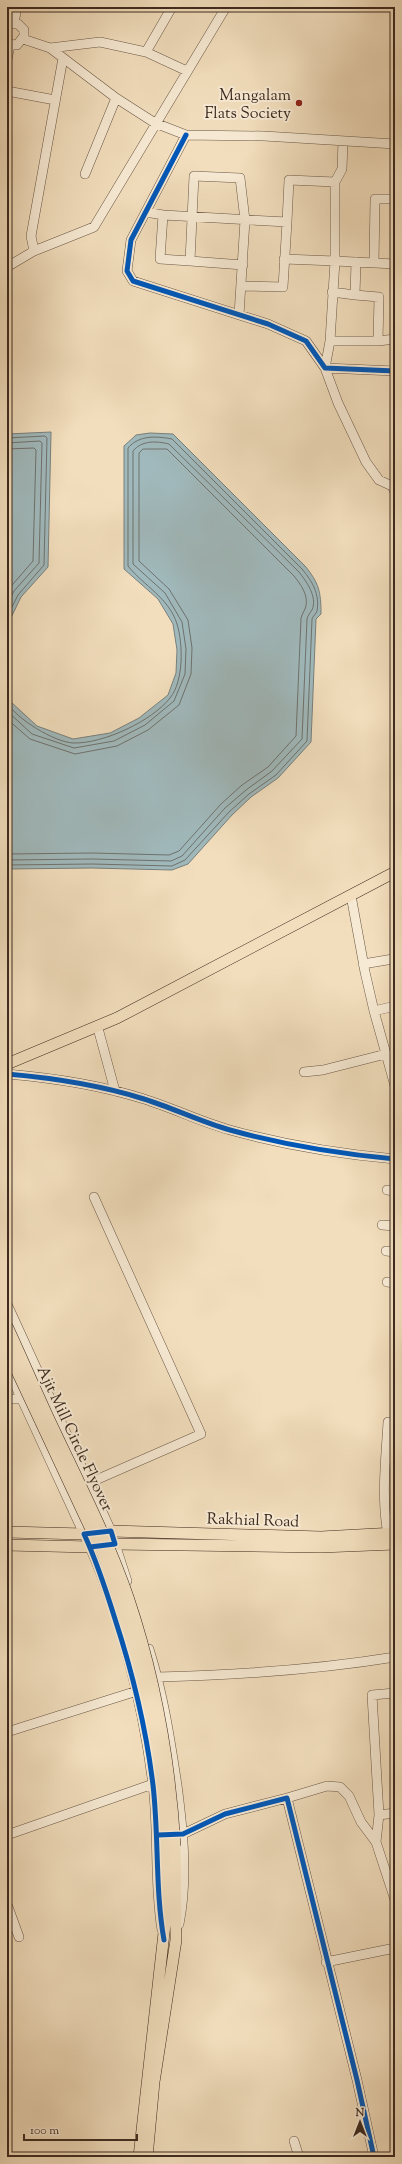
<svg xmlns="http://www.w3.org/2000/svg" width="402" height="2164" font-family="'Sorts Mill Goudy',serif">
  <rect width="100%" height="100%" fill="#f2debd"/>
  <filter id="stains"><feTurbulence type="fractalNoise" baseFrequency=".005" numOctaves="4"/><feColorMatrix values="0 0 0 0 .2 0 0 0 0 .09 0 0 0 0 .02 0 0 0 .5 -.17"/></filter>
  <radialGradient id="worn" r=".72"><stop offset=".6" stop-color="#630" stop-opacity="0"/><stop offset="1" stop-color="#630" stop-opacity=".3"/></radialGradient>
  <path fill="#a0b9bc" stroke="#78807d" d="M51 432 48 567 21 597 7 626V434Z
    M150 433 173 434 305 566C319 583 321 592 321 614L316 619 311 742 278 778 251 797 232 815 188 864 172 870 92 868 7 869V688L11 702 37 726 73 739 110 733 139 718 168 695 176 673 177 650 173 624 158 599 124 569V446L136 435Z"/>
  <g fill="none" stroke-linecap="round" stroke-linejoin="round">
    <path stroke="#6e726e" stroke-width="1" d="M7 438 45 436 47 438 44 565 18 595 7 617
      M7 443 40 441 42 443 39 563 14 591 7 605
      M7 449 34 448 36 450 33 561 7 591
      M7 703C17 719 54 742 73 743 103 744 152 721 170 698 184 681 183 643 177 624 169 598 144 586 128 566V448C139 435 156 436 172 439L302 569C312 581 320 594 317 611 316 614 313 616 312 619L307 741 276 775 249 794 229 812 185 860 172 866 92 864 7 865
      M7 711 32 734 74 748 114 741 145 725 174 701 185 674 186 649 182 622 165 593 133 564V451C142 440 157 441 169 444L299 572C306 581 318 597 312 610 310 613 308 615 307 619L302 739 272 771 246 790 225 808 182 856 171 861 92 859 7 860
      M7 719 30 739 75 754 117 746 148 730 179 705 191 674 192 648 188 620 169 589 139 561V453L143 449H167L294 576C301 585 308 594 306 606 305 610 302 614 301 618L296 736 268 767 242 785 221 804 179 851 169 855 92 853 7 854"/>
    <defs>
      <path id="minor" d="M14 23 17 7
        M7 24H18L24 30V36L17 45 7 44
        M23 39 50 48 116 98 155 123 186 135 264 136 395 144
        M50 48 100 42 146 52 187 71
        M146 52 172 7
        M7 60 10 45
        M7 91 55 100
        M186 135 131 240 127 271 133 281 268 324 306 341 325 368 395 371
        M85 174 116 98
        M146 212 163 215 160 259 190 261 194 176 240 178 245 220 239 315
        M163 215 287 222 289 180 335 182 342 169 343 141
        M34 251 94 227 226 7
        M284 259 335 261V182
        M190 261 243 265
        M356 262 355 295 379 297 378 341
        M374 263 375 199H395
        M395 264 335 261 330 341 325 368 338 403 366 462 379 480 392 486 395 492
        M7 267 34 251 31 236 63 58
        M241 286 283 287 287 222
        M332 292 355 295
        M330 341H378L395 339
        M352 901 365 972 374 1011 395 1006
        M363 964 393 959
        M374 1011 395 1086
        M99 1032 115 1091
        M304 1072 323 1070 386 1054
        M7 1074C54 1078 100 1085 144 1099 173 1108 201 1122 230 1130 284 1145 340 1154 395 1159
        M387 1190 395 1191
        M382 1225 395 1226
        M386 1251 395 1252
        M387 1282 395 1283
        M7 1304 111 1531
        M7 1367 84 1534
        M7 1399H21
        M89 1483 201 1434 94 1197
        M91 1533 84 1534C119 1609 143 1703 153 1785 159 1833 154 1883 162 1930
        M388 1534C381 1498 386 1458 388 1422
        M115 1544 127 1581
        M149 1649C163 1693 170 1739 177 1785 183 1831 188 1879 179 1924
        M157 1677C239 1675 315 1670 395 1657
        M7 1732 137 1691
        M287 1798 327 1786 340 1787 349 1796 361 1822 376 1842 395 1900
        M379 1815 395 1813
        M7 1835 153 1784
        M158 1835 183 1834 225 1814 287 1798 357 2080 374 2157
        M376 1842 379 1815 372 1695 395 1693
        M7 1904 19 1937
        M326 1962 395 1948
        M294 2141 299 2157"/>
      <path id="major" d="M7 1064 117 1018 395 872
        M111 1531 321 1537 395 1533
        M7 1532 84 1534
        M115 1544 321 1547 395 1544
        M7 1545 90 1547
        M139 2157 166 1915 165 1846
        M147 2157 154 2082 176 1940 175 1846"/>
    </defs>
    <use href="#minor" stroke="#6a5746" stroke-width="10"/>
    <use href="#major" stroke="#3d2a1f" stroke-width="12"/>
    <use href="#minor" stroke="#f7ead4" stroke-width="9"/>
    <use href="#major" stroke="#f2debd" stroke-width="11"/>
    <defs>
      <path id="major-bridge" d="M7 1326C21 1356 34 1387 48 1417 76 1477 106 1534 128 1597 155 1677 170 1762 175 1846
        M7 1350 103 1555C137 1648 162 1747 165 1846"/>
    </defs>
    <use href="#major-bridge" stroke="#3d2a1f" stroke-width="12" stroke-linecap="butt"/>
    <use href="#major-bridge" stroke="#f2debd" stroke-width="11"/>
    <defs>
      <path id="cycleway" d="M186 135 131 240 127 271 133 281 268 324 306 341 325 368 395 371
        M7 1074C54 1078 100 1085 144 1099 173 1108 201 1122 230 1130 284 1145 340 1154 395 1159
        M90 1547 115 1544 111 1531 84 1534C97 1562 106 1590 115 1619 133 1674 146 1728 153 1785 159 1837 155 1889 164 1940
        M158 1835 183 1834 225 1814 287 1798 357 2080 374 2157"/>
    </defs>
    <use href="#cycleway" stroke="#f7ead4" stroke-width="8"/>
    <use href="#cycleway" stroke="#0057b8" stroke-width="5"/>
  </g>
  <circle fill="#8f2418" stroke="#f7ead4" stroke-width="1.5" cx="299" cy="103" r="4"/>
  <g text-anchor="middle" stroke-width="4" stroke-linejoin="round" paint-order="stroke">
    <g font-size="16" fill="#3d2a1f" stroke="#f7ead4" text-anchor="end">
      <text x="291" y="100">Mangalam<tspan x="291" dy="18">Flats Society</tspan></text>
    </g>
    <g font-size="16" fill="#3d2a1f" stroke="#f7ead4">
      <text transform="translate(76 1438) rotate(65)" y="6">Ajit Mill Circle Flyover</text>
      <text transform="translate(253 1519) rotate(2)" y="6">Rakhial Road</text>
    </g>
  </g>
  <rect width="402" height="2164" fill="none" stroke="#f2debd" stroke-width="24"/>
  <rect x="8" y="8" width="386" height="2148" fill="none" stroke="#3d2a1f" stroke-width="2"/>
  <rect x="12" y="12" width="378" height="2140" fill="none" stroke="#3d2a1f"/>
  <g transform="translate(360 2122)" stroke="#f7ead4" stroke-width="3" paint-order="stroke">
  <path d="M0-3L7 15L0 10L-7 15Z" fill="#3d2a1f"/>
  <text y="-6" font-size="11" font-weight="bold" text-anchor="middle" fill="#3d2a1f">N</text>
  </g>
  <path d="M24 2134v6h113v-6" fill="none" stroke="#3d2a1f" stroke-width="2"/>
  <text x="30" y="2134" font-size="12" fill="#3d2a1f" stroke="#f7ead4" stroke-width="3" paint-order="stroke">100 m</text>
  <rect width="100%" height="100%" filter="url(#stains)"/>
  <rect width="100%" height="100%" fill="url(#worn)"/>
</svg>
